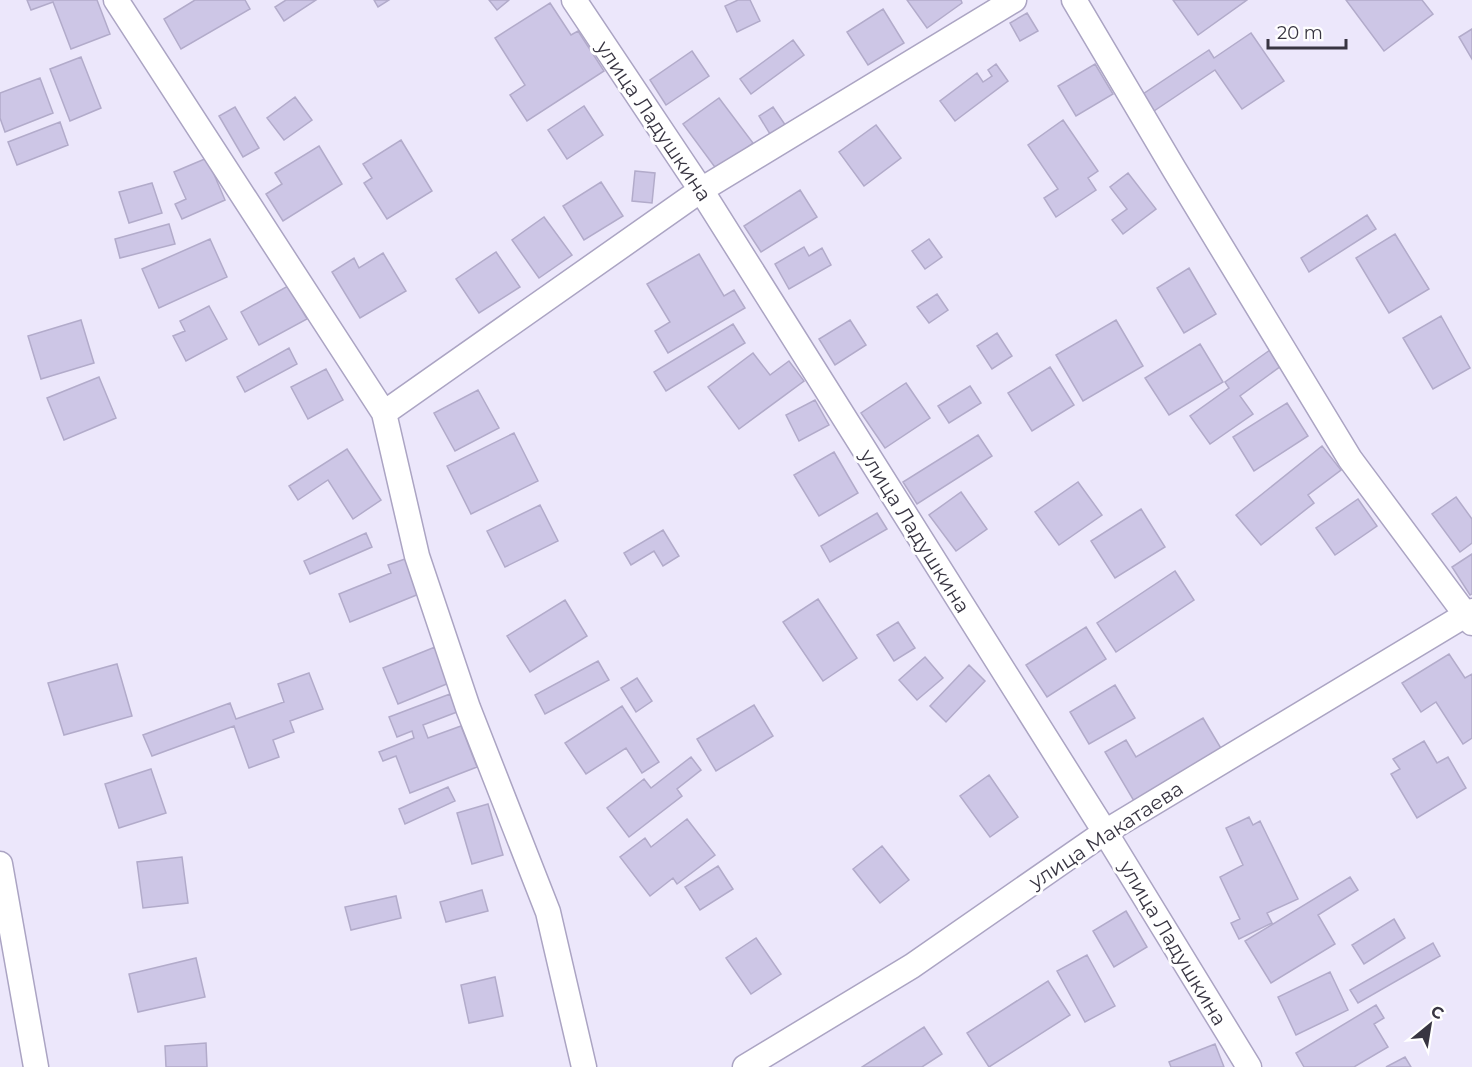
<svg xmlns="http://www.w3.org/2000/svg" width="1472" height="1067" font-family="Montserrat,sans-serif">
  <rect width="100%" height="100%" fill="#ece7fb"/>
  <path fill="#cdc6e6" stroke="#b2abca" stroke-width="1.5" d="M27 0H97L110 34 71 49 53 2 31 10Z
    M195 0H245L250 9 181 49 164 19Z
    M286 0H316L284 21 275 7Z
    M374 0H389L378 7Z
    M489 0H509L497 10Z
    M738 0H750L760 21 737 32 725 6Z
    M907 0H961L962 3 927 28Z
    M1173 0H1247L1198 35Z
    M1346 0H1422L1433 14 1384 51Z
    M550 3 571 35 578 31 604 71 527 121 510 95 525 85 495 38Z
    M883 9 904 43 868 65 847 32Z
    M1027 13 1038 31 1020 41 1010 23Z
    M1472 29V59L1459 37Z
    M1251 33 1284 81 1242 109 1215 70 1151 113 1140 96 1209 50 1214 58Z
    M793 40 804 55 751 94 740 79Z
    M692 51 709 76 666 105 650 80Z
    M81 57 101 108 70 121 50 69Z
    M996 64 1008 81 955 121 940 101 977 73 983 82 992 76 988 70Z
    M1095 64 1113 94 1076 116 1058 86Z
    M40 78 53 113 5 132 0 118V93Z
    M295 97 312 120 284 140 267 118Z
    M719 98 753 143 717 170 683 124Z
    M584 106 603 135 567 159 548 130Z
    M235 107 259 148 243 157 219 116Z
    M773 107 788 129 773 139 759 116Z
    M1063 120 1098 171 1088 178 1096 190 1056 217 1044 198 1058 189 1028 145Z
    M60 122 68 145 17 165 8 142Z
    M876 125 901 158 864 186 839 152Z
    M401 140 432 191 387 219 364 183 372 178 363 164Z
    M319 146 342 184 283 221 266 194 282 184 275 173Z
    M207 158 225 200 182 219 175 204 186 199 174 172Z
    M635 171 655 173 652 203 632 201Z
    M1128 173 1156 209 1123 234 1112 220 1127 209 1110 187Z
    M601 182 623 216 584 240 563 206Z
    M152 183 162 213 129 223 119 192Z
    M800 190 817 217 761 252 744 226Z
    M1367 215 1376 229 1309 272 1301 258Z
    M544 217 572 255 539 278 512 240Z
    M169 224 175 244 120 258 115 239Z
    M1395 234 1429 289 1389 313 1356 258Z
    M210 239 227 277 159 308 142 269Z
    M929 239 942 257 925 269 912 251Z
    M804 247 809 256 822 248 831 265 789 289 775 264Z
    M496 252 520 287 479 313 456 279Z
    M383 253 406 291 360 318 332 272 354 258 359 268Z
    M699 254 724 296 734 290 745 308 668 353 655 331 670 322 647 284Z
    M1189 268 1216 314 1184 333 1157 288Z
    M288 286 307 319 259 345 241 312Z
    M937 294 948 310 929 323 917 307Z
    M209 306 227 339 186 361 173 336 185 331 180 321Z
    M1441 316 1470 368 1433 389 1403 338Z
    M81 320 94 363 41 379 28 336Z
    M850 320 866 345 835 365 819 339Z
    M1116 320 1143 366 1083 401 1056 355Z
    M733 324 745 343 666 391 654 372Z
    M997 333 1012 356 992 369 977 346Z
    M1200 344 1223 382 1169 415 1145 378Z
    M289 348 297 364 245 392 237 377Z
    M1270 350 1281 366 1240 396 1253 414 1210 444 1190 416 1229 388 1225 382Z
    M753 353 770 375 789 361 804 381 739 429 708 387Z
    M1050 367 1074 405 1032 431 1008 393Z
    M326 369 343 400 308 419 291 387Z
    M99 377 116 418 64 440 47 398Z
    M906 383 930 418 885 448 861 413Z
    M970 386 981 403 949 423 938 406Z
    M478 390 499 428 455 451 434 413Z
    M815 400 829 425 799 441 786 415Z
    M1287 403 1308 436 1254 471 1233 437Z
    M514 433 538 481 471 514 447 466Z
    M978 435 992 456 917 504 903 482Z
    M1322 446 1341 470 1308 495 1314 503 1261 545 1236 515Z
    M347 449 381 500 353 519 328 480 298 500 289 486Z
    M834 452 858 493 819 516 794 475Z
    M1078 482 1102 515 1059 545 1035 512Z
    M961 492 987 529 956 551 929 515Z
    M1456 497 1472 519V543L1460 552 1432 514Z
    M1358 499 1377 526 1335 555 1316 528Z
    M540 505 558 541 505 567 487 531Z
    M1141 509 1165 547 1115 578 1091 541Z
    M877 513 887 529 830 562 821 546Z
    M663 530 679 556 663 566 654 551 631 565 624 553Z
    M366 533 372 547 310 574 304 561Z
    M1472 554V594L1470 595 1452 567Z
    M405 559 419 594 350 622 339 594 391 573 388 565Z
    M1175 571 1194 600 1116 652 1097 623Z
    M818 599 857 658 823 681 783 622Z
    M565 600 587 636 530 672 507 636Z
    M898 622 915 648 894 661 877 635Z
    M1086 627 1106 659 1047 697 1026 665Z
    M435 647 449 683 398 704 383 668Z
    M1449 654 1465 678 1472 674V738L1463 744 1436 702 1421 712 1402 683Z
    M925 657 943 678 917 700 899 680Z
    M598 661 609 680 545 714 535 695Z
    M117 664 132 716 64 735 48 683Z
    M969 665 985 681 946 722 930 706Z
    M309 673 323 709 290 721 294 732 273 740 279 757 249 768 234 726 152 756 143 735 230 703 236 719 284 702 278 684Z
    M637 678 652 701 636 712 621 688Z
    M1115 685 1135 718 1089 744 1070 712Z
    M450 694 457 712 423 725 428 738 461 726 477 767 410 793 396 756 383 761 379 752 414 738 412 731 397 737 389 717Z
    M754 705 773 736 716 771 697 739Z
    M622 706 659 762 642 773 626 748 586 774 565 743Z
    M1203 718 1222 750 1134 801 1105 752 1126 740 1136 757Z
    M1424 741 1437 763 1448 757 1466 788 1417 818 1391 774 1400 769 1393 759Z
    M691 757 701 770 677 789 682 796 629 837 607 808 644 779 651 788Z
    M151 769 166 813 119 828 105 784Z
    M989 775 1018 817 990 837 960 796Z
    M448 787 455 801 405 824 399 809Z
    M488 804 503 855 472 864 457 813Z
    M1249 817 1253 825 1260 821 1298 899 1267 913 1272 923 1239 939 1231 923 1240 919 1220 877 1243 865 1226 828Z
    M687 819 715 855 677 884 673 878 650 896 620 857 645 838 651 847Z
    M882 846 909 880 880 903 853 869Z
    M182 857 188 903 143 908 137 862Z
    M718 866 733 889 700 910 685 887Z
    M1350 877 1358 890 1318 915 1335 944 1271 983 1245 941Z
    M482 890 488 911 446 922 440 902Z
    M396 896 401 918 351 930 345 907Z
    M1126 911 1147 947 1114 967 1093 931Z
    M1394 919 1405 938 1364 964 1352 945Z
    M756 938 781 974 751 994 726 958Z
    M1433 943 1440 956 1358 1003 1350 990Z
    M1087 955 1115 1006 1085 1022 1057 971Z
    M196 958 205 997 138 1012 129 974Z
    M1330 972 1348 1010 1296 1035 1278 997Z
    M495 977 503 1016 469 1023 461 985Z
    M1048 981 1070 1015 989 1067 967 1033Z
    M1376 1005 1384 1018 1374 1024 1388 1047 1354 1067H1304L1296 1053Z
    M924 1027 942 1054 922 1067H862Z
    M206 1043 207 1067H166L165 1046Z
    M1215 1044 1224 1067H1171L1169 1062Z
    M1405 1057 1411 1067H1386Z"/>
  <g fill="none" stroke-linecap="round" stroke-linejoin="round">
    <defs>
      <path id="minor" d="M116 0 384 413 417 556 468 708 548 912 584 1067
        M574 0 701 190 1105 832 1249 1067
        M1074 0 1174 169 1350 459 1472 623
        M384 413 701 190 1014 0
        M0 864 36 1067
        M745 1067 912 966 1105 832 1472 611"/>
    </defs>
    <use href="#minor" stroke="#aba4c3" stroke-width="27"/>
    <use href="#minor" stroke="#fff" stroke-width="24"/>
  </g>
  <g text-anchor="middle" stroke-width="6" stroke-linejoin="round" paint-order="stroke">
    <g font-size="20" fill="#383542" stroke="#fff">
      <text transform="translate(654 121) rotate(56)" y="7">улица Ладушкина</text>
      <text transform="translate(915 531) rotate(58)" y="7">улица Ладушкина</text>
      <text transform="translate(1106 835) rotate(-33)" y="7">улица Макатаева</text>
      <text transform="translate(1173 943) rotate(59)" y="7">улица Ладушкина</text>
    </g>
  </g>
  <g transform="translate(1430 1025) rotate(30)" stroke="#ffffff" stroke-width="4.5" paint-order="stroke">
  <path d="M0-4.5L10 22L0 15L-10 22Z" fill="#383542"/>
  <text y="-9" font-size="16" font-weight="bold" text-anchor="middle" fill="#383542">С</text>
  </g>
  <path d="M1268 39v9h78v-9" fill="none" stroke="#383542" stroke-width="3"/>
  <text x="1277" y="39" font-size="18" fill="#383542" stroke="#ffffff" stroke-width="4.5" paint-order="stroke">20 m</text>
</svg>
